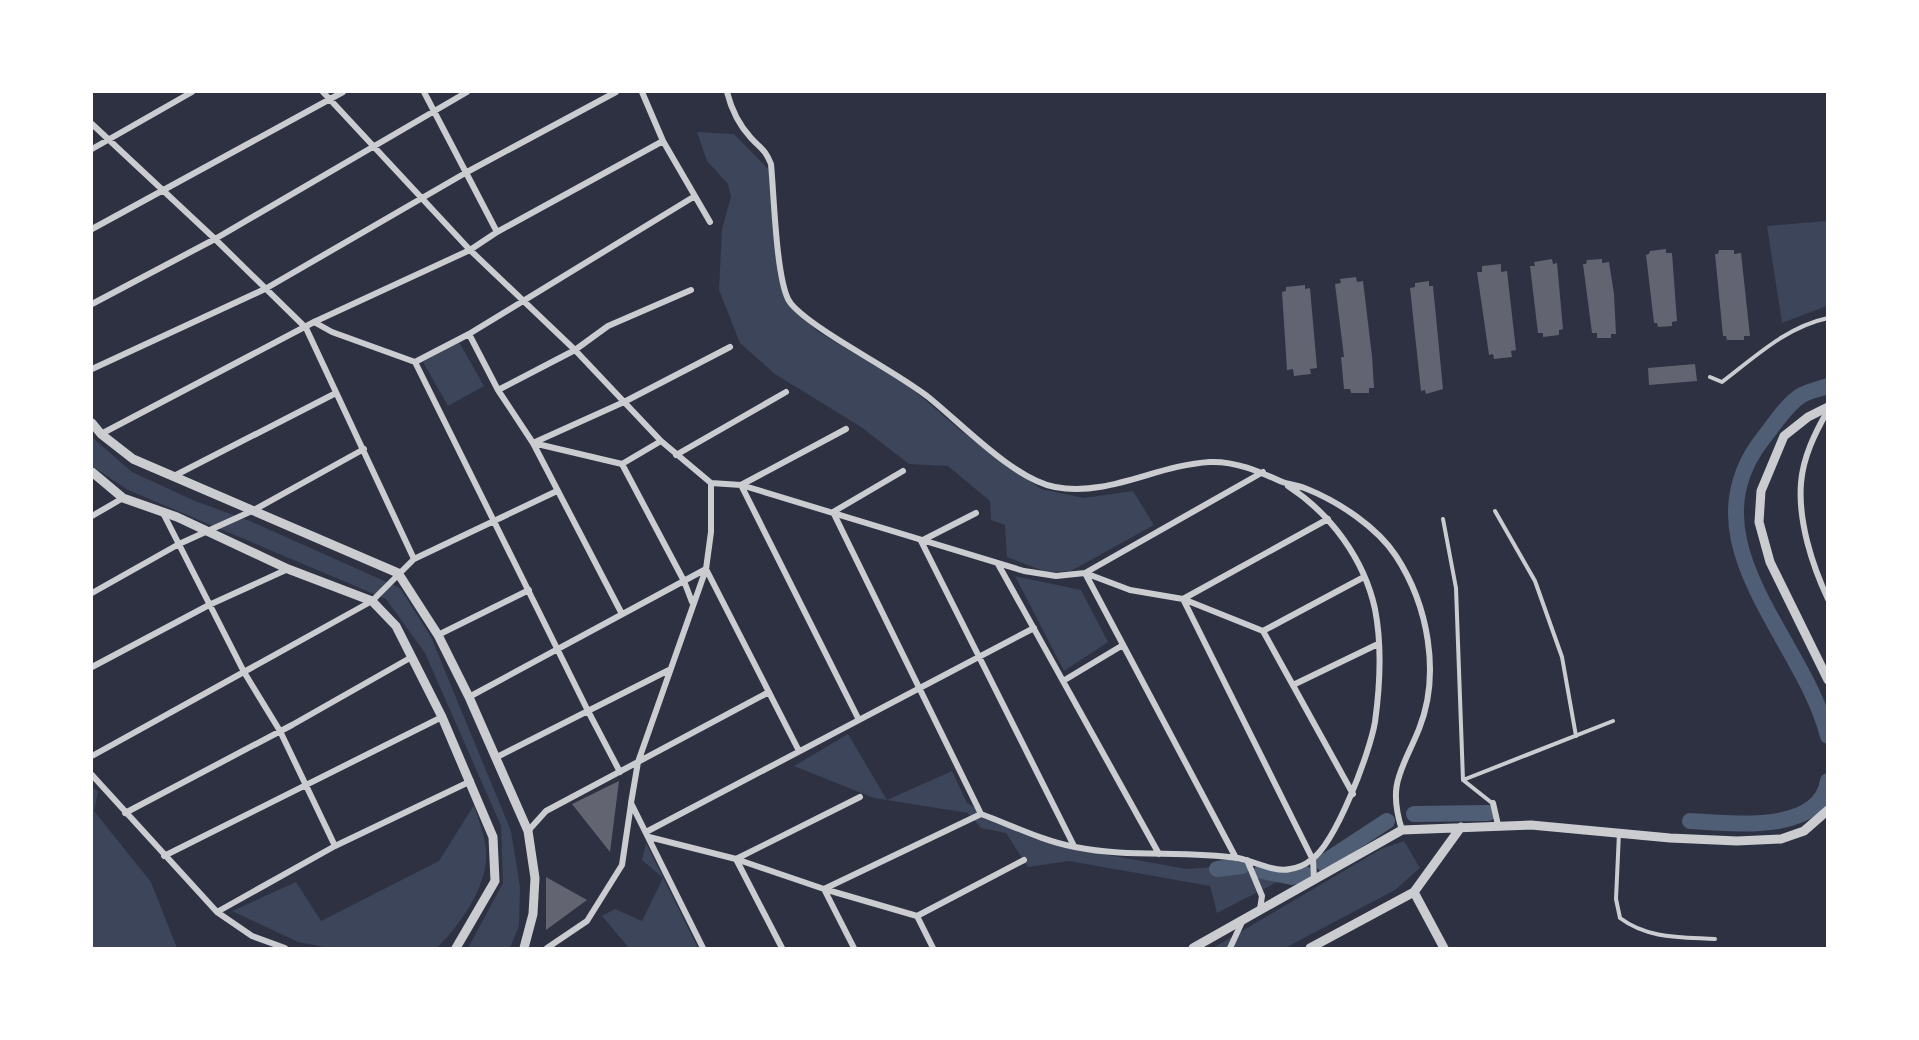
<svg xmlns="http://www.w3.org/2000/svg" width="1919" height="1040" font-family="'Asap Condensed',sans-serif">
  <rect width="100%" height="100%" fill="#2d3142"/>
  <path fill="#3c4559" d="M697 132 734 134 770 171 785 299 817 331 909 386 960 430 1041 489 1084 498 1133 491 1154 525 1071 571 1046 572 1007 557 1005 525 991 520 990 501 948 466 909 464 861 427 775 374 740 343 719 290 722 229 731 197 728 184 707 161Z
    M1827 221V306L1782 323 1767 226Z
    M459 342 484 386 448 406 423 362Z
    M92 437 132 472 195 501 250 521 400 588 431 637 511 831 520 887 519 926 510 948H468L503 883 501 826 425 653 386 599 128 490 92 466Z
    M1015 576 1081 590 1108 642 1064 671Z
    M848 734 887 800 952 771 967 803 1017 832 1080 850 1187 869 1227 866 1281 880 1217 913 1210 886 1069 861 1028 867 1006 833 981 828 968 813 874 798 794 766Z
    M92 788 98 791 94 811 151 882 177 948H92Z
    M474 805C478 819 485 835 486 850 489 885 460 925 437 948H329L298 942 232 911 296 882 321 921 439 861Z
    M1404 841 1420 868 1395 890 1285 948H1213L1381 849Z
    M646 843 698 948H629L602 916 615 909 642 921 663 878 642 860Z"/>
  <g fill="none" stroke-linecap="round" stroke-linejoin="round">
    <path stroke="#4f5d75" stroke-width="16" d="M1828 386C1819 389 1809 391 1802 395 1788 403 1775 423 1765 436 1681 539 1803 637 1828 736
      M1414 814 1488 813
      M1690 821C1729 823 1820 835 1828 781
      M1323 863 1387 821
      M1217 869 1242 866
      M1262 871 1292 877 1305 874"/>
  </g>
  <path fill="#626471" d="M1666 249V253H1672L1677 321 1672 322V326L1658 327 1657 323H1654L1646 255 1649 254 1650 251Z
    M1719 250H1734V254L1741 253 1750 336H1744V340H1727L1726 336H1723L1715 254H1718Z
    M1552 259 1553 264 1557 263 1563 329 1559 330V335L1543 337V333H1538L1530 266H1535L1534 262Z
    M1602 259V263L1609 262 1614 294 1616 334H1611V338H1597V333H1592L1583 264H1586L1587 260Z
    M1501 264V272L1507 271 1516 350 1511 351 1512 357 1494 359 1493 354 1489 355 1477 272H1482V266Z
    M1356 277 1357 282 1363 281 1372 356 1374 388H1369V393H1351L1350 389H1344L1341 357H1344L1335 284 1341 283 1340 279Z
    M1429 281V286H1433L1443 389 1426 394 1425 390 1421 391 1410 288 1415 287V283Z
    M1305 285V289L1310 288 1317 368 1310 369 1311 374 1294 376 1293 369 1287 370 1282 292 1286 291V287Z
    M1695 364 1697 381 1649 385 1648 368Z
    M619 781 610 852 572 804Z
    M546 877 587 900 546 930Z"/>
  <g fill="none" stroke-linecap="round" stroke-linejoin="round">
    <path stroke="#caccd0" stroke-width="4" d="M1710 377 1722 382C1755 357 1786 327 1828 318
      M1495 511 1535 581 1562 657 1576 736
      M1443 519 1456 588 1463 780 1492 803
      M1463 780 1613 721
      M1619 833 1616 899 1620 918C1648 939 1681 937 1715 939"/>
    <path stroke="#caccd0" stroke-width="6" d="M323 92 470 250 575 350 661 441 711 483 741 485 1024 571 1056 576 1085 573 1130 590 1183 599 1263 631
      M424 92 497 232
      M642 92 663 141 710 222
      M727 92C731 108 739 125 751 138 761 149 765 149 771 164 774 195 776 274 788 299 795 314 840 341 855 350 879 365 904 379 927 396 960 422 1013 479 1055 487 1109 497 1156 465 1210 462 1235 461 1258 471 1280 481 1289 485 1298 485 1307 489 1339 502 1377 527 1396 556 1428 605 1441 674 1419 729 1402 771 1387 783 1402 830
      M92 124 215 239 306 328 414 559
      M92 149 192 92
      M92 229 343 92
      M92 304 215 239 467 92
      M314 322 332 332 415 362
      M469 334 498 390 533 443 622 614
      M415 362 588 711 620 772
      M415 362 469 334 695 196
      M92 369 265 289 467 172 616 92
      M498 390 575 350 608 326 691 290
      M1828 410C1815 433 1803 457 1801 483 1798 521 1812 565 1828 599
      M846 429 741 485 859 720
      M101 434 314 322 470 250 497 232 663 141
      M533 443 624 402 730 347
      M533 443 622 464
      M676 455 786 392
      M622 464 684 581 692 602
      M622 464 661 441
      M903 471 833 512 981 814
      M174 476 336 393
      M163 513 244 672 280 731 335 846
      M976 513 921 541 1074 846
      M92 516 123 498
      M998 564 1159 854
      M1085 573 1236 858
      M1085 573 1263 472
      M92 593 179 544 254 510 364 449
      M1263 631 1353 794
      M1263 631 1364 577
      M438 635 529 590
      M92 667 209 605 288 569
      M1063 681 1123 645
      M1293 685 1378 644
      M469 697 706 569 799 751
      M92 756 372 601 414 559 557 491
      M495 758 669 670
      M92 775 217 912 252 936 285 948
      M1493 803 1498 825
      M125 813 292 725 410 658
      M981 814C1011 825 1043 841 1075 847 1128 858 1184 850 1238 858 1254 861 1275 873 1290 869 1297 868 1306 864 1311 860 1336 843 1370 752 1375 722 1380 686 1382 645 1375 609 1364 559 1331 514 1288 486
      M528 831 546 811 769 692
      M646 832 1034 628
      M649 837 736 859 824 889 917 916
      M164 856 442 717
      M1247 860 1262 896 1260 909
      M1314 878 1313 860 1183 599 1328 519
      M217 912 335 846 471 781
      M917 916 1024 860
      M917 916 933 948
      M547 948 587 921 622 865 631 804
      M703 948 631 803 638 762 706 569 711 532V483
      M782 948 736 859 860 797
      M854 948 824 889 981 814
      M1230 948 1242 922"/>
    <path stroke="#caccd0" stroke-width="9" d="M1828 407 1808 417 1784 436 1761 491 1759 522 1770 562 1828 680
      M92 423 101 434 133 459 398 573 438 635 469 697 528 831 535 878 533 914 524 948
      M92 472 123 498 177 517 288 569 372 601 396 626 442 717 493 837 495 881 456 948
      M1414 892 1444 948
      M1193 948 1402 830 1531 825 1670 838 1737 841 1781 839 1804 831 1828 810
      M1310 948 1414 892 1461 827"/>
  </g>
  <rect width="1919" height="1040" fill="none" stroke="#ffffff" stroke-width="186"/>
</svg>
